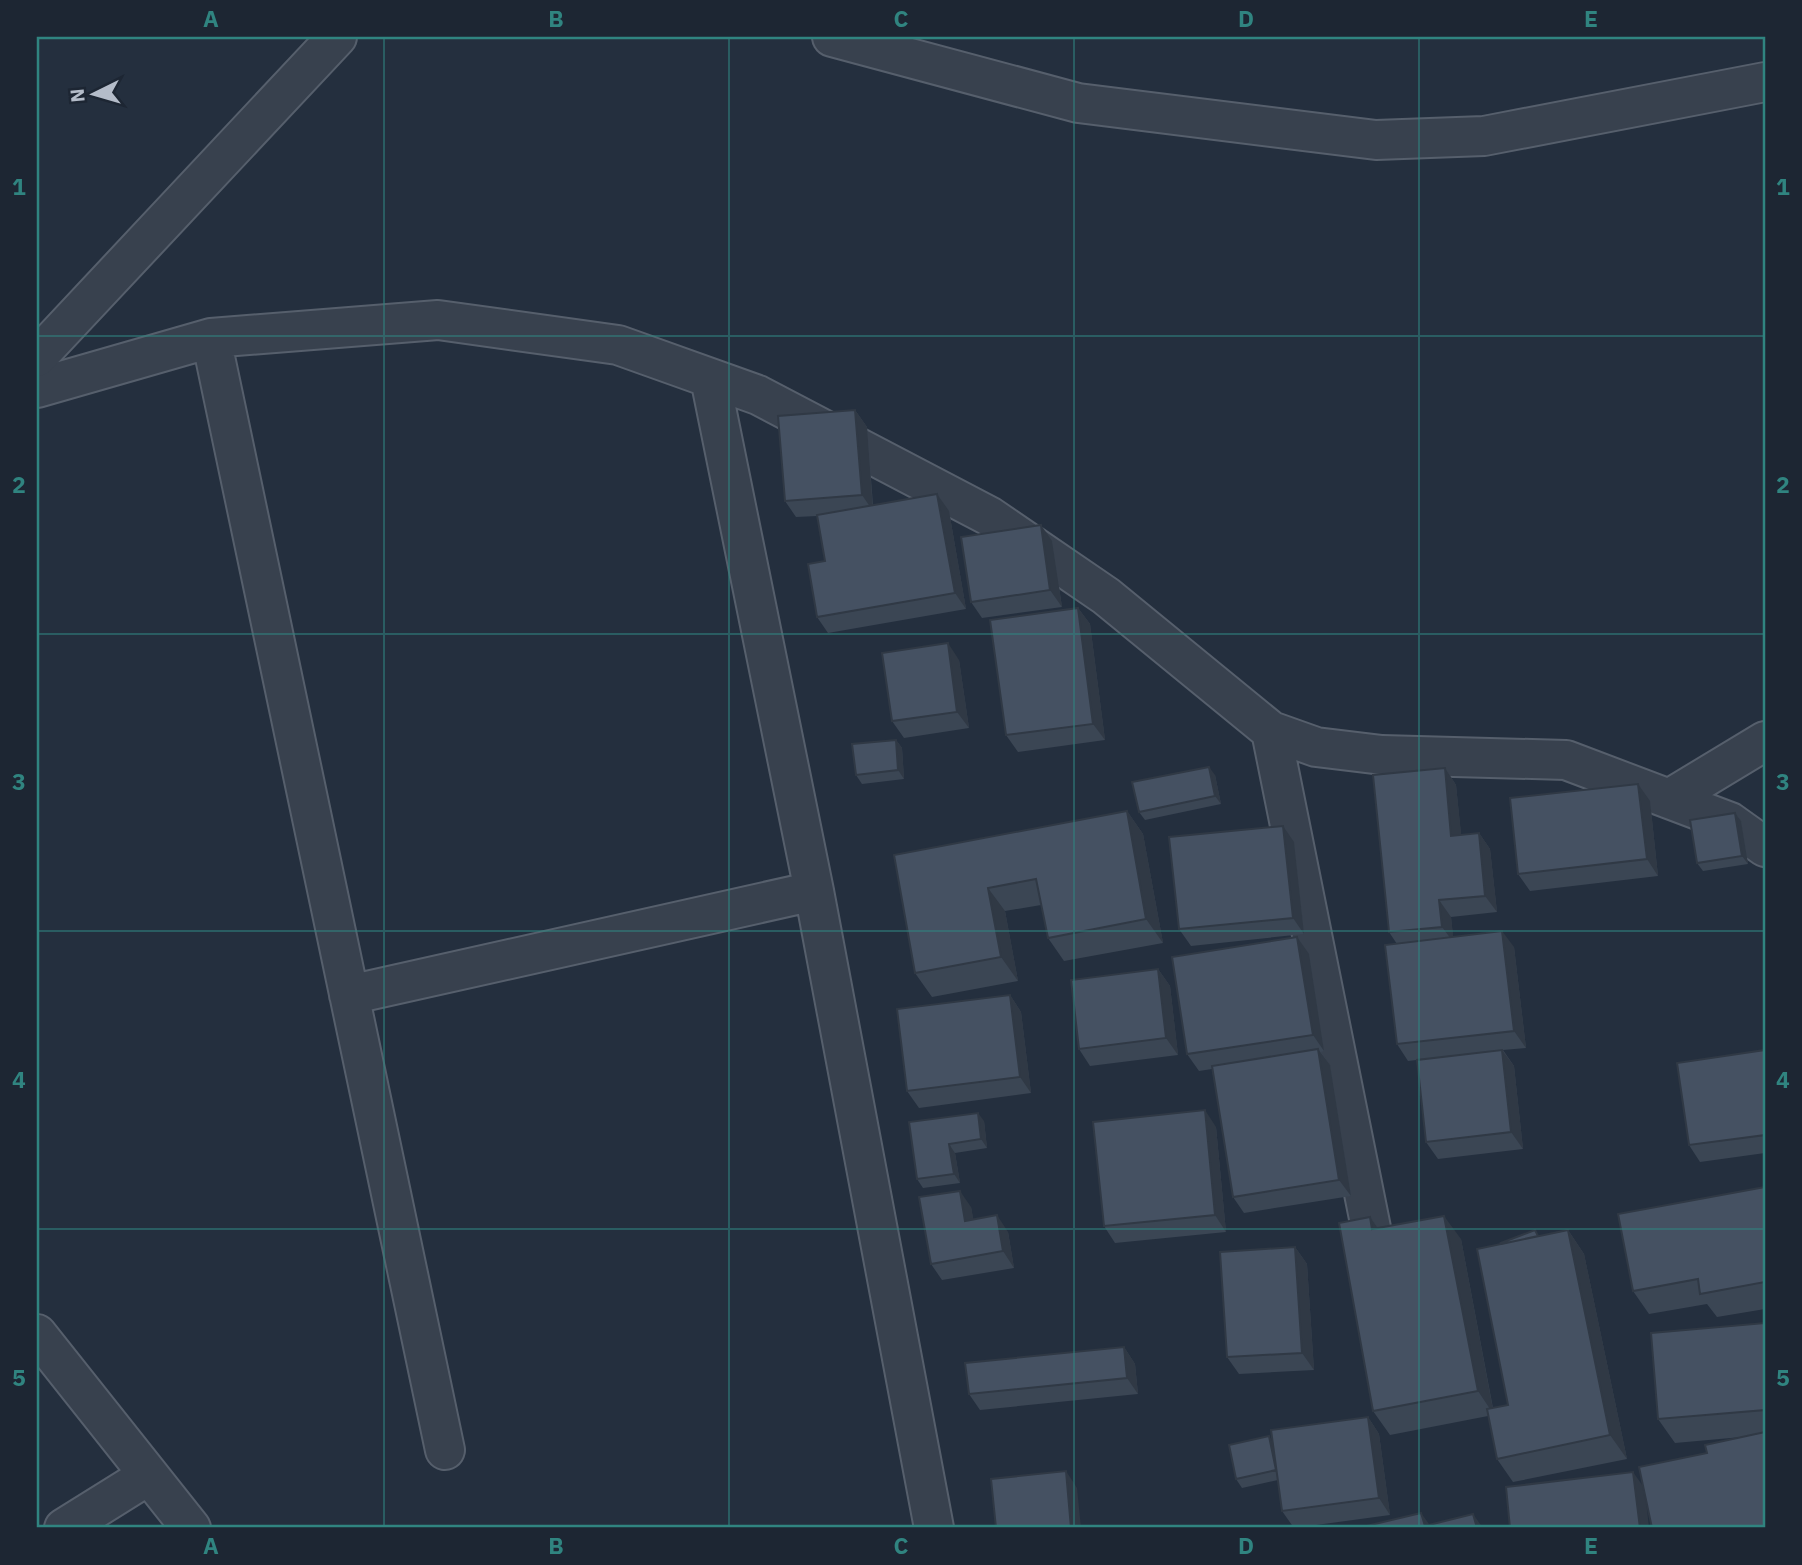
<svg xmlns="http://www.w3.org/2000/svg" width="1802" height="1565" font-family="'IBM Plex Sans',sans-serif">
  <rect width="100%" height="100%" fill="#242f3e"/>
  <g fill="none" stroke-linecap="round" stroke-linejoin="round">
    <defs>
      <path id="minor" d="M832 37 1078 103 1376 140 1484 136 1765 82
        M211 338 445 1450
        M710 378 814 891 934 1528
        M37 388 211 338 438 320 618 345 758 395 989 516 1106 596 1271 731 1316 747 1382 755 1566 760 1730 822 1765 847
        M1271 731 1374 1243
        M1669 799 1765 741
        M349 995 814 891
        M37 1334 191 1528
        M64 1528 149 1475"/>
      <path id="tertiary" d="M37 357 337 37"/>
    </defs>
    <use href="#minor" stroke="#565f6c" stroke-width="42"/>
    <use href="#tertiary" stroke="#565f6c" stroke-width="42"/>
    <use href="#minor" stroke="#38414e" stroke-width="38"/>
    <use href="#tertiary" stroke="#38414e" stroke-width="38"/>
  </g>
  <path fill="#3b4654" d="M855 410 867 427 873 505 949 511 966 609 828 633 817 617 825 561 817 516 796 517 785 501Z
    M1052 541 1062 607 982 618 971 602Z
    M1078 608 1090 624 1105 740 1018 752 1006 735Z
    M959 660 969 728 904 738 892 721Z
    M896 740 902 748 904 779 862 784 856 775Z
    M1445 768 1456 785 1461 835 1479 833 1490 849 1497 912 1451 917 1453 937 1514 947 1526 1048 1503 1050 1514 1066 1523 1149 1438 1159 1426 1142 1450 1056 1408 1061 1397 1044V944L1389 932Z
    M1215 775 1221 804 1145 820 1139 812Z
    M1650 801 1658 876 1530 891 1518 874Z
    M1127 811 1143 834 1163 943 1064 961 1048 938 1041 905 1005 911 1018 981 932 997 915 973 894 855Z
    M1735 813 1741 821 1748 864 1703 871 1697 863Z
    M1294 842 1304 934 1191 946 1179 929Z
    M1309 954 1324 1051 1321 1052 1330 1065 1351 1196 1244 1213 1233 1197 1212 1069 1199 1071 1187 1054Z
    M1158 969 1170 986 1178 1055 1090 1066 1079 1049Z
    M1010 995 1021 1012 1031 1093 919 1108 907 1091Z
    M1765 1050V1153L1700 1162 1689 1145Z
    M984 1121 987 1148 955 1153 960 1183 923 1188 917 1179 909 1122Z
    M1216 1127 1226 1232 1115 1243 1104 1226Z
    M1765 1187V1309L1717 1317 1707 1304 1649 1314 1633 1291Z
    M971 1207 973 1219 1008 1232 1014 1268 942 1280 931 1264Z
    M1370 1217 1378 1228 1461 1239 1493 1408 1508 1405 1540 1236 1568 1230 1584 1254 1627 1459 1513 1482 1497 1459 1488 1416 1390 1435 1373 1411Z
    M1295 1247 1307 1264 1314 1370 1239 1374 1227 1357Z
    M1765 1323V1528L1643 1486 1707 1453 1742 1437 1675 1443 1658 1419Z
    M1124 1347 1135 1364 1138 1394 980 1410 969 1394Z
    M1368 1417 1379 1434 1390 1515 1294 1528 1282 1511 1278 1480 1242 1488 1236 1479 1273 1442Z"/>
  <path fill="#303945" d="M855 410 867 427 873 511 862 495Z
    M937 494 949 511 966 609 955 593Z
    M1041 525 1052 541 1062 607 1050 590Z
    M1078 608 1090 624 1105 740 1093 724Z
    M948 643 959 660 969 728 957 712Z
    M896 740 902 748 904 779 898 770Z
    M1209 767 1215 775 1221 804 1215 796Z
    M1445 768 1456 785 1463 852 1451 836Z
    M1638 784 1650 801 1658 876 1647 859Z
    M1127 811 1143 834 1163 943 1146 919Z
    M1735 813 1741 821 1748 864 1742 856Z
    M1283 826 1294 842 1304 934 1293 918Z
    M1479 833 1490 849 1497 912 1485 896Z
    M988 888 1005 911 1018 981 1001 957Z
    M1439 900 1451 917 1454 943 1442 927Z
    M1502 931 1514 947 1526 1048 1514 1031Z
    M1297 937 1309 954 1324 1051 1313 1035Z
    M1158 969 1170 986 1178 1055 1166 1038Z
    M1010 995 1021 1012 1031 1093 1020 1077Z
    M1318 1049 1330 1065 1351 1196 1339 1180Z
    M1502 1050 1514 1066 1523 1149 1511 1132Z
    M1205 1110 1216 1127 1226 1232 1215 1215Z
    M978 1113 984 1121 987 1148 981 1139Z
    M949 1144 955 1153 960 1183 954 1174Z
    M960 1191 971 1207 977 1237 965 1221Z
    M997 1215 1008 1232 1014 1268 1003 1251Z
    M1444 1216 1461 1239 1494 1415 1478 1391Z
    M1370 1217 1387 1241 1372 1229Z
    M1568 1230 1584 1254 1627 1459 1610 1435Z
    M1295 1247 1307 1264 1314 1370 1302 1353Z
    M1124 1347 1135 1364 1138 1394 1127 1378Z
    M1368 1417 1379 1434 1390 1515 1379 1498Z
    M1269 1436 1275 1445 1276 1470Z
    M1066 1471 1077 1488 1081 1528H1071Z
    M1633 1472 1645 1489 1649 1528H1640Z
    M1421 1513 1432 1528 1425 1526Z
    M1473 1514 1483 1528H1477Z"/>
  <path fill="#455162" stroke="#303945" stroke-width="2" d="M855 410 862 495 785 501 778 416Z
    M937 494 955 593 817 617 808 564 825 561 817 515Z
    M1041 525 1050 590 971 602 961 537Z
    M1078 608 1093 724 1006 735 990 620Z
    M948 643 957 712 892 721 882 653Z
    M896 740 898 770 856 775 852 744Z
    M1209 767 1215 796 1139 812 1132 782Z
    M1445 768 1451 836 1479 833 1485 896 1439 900 1442 927 1389 932 1373 775Z
    M1638 784 1647 859 1518 874 1510 798Z
    M1127 811 1146 919 1048 938 1036 879 988 888 1001 957 915 973 894 855Z
    M1735 813 1742 856 1697 863 1690 820Z
    M1283 826 1293 918 1179 929 1169 837Z
    M1502 931 1514 1031 1397 1044 1385 945Z
    M1297 937 1313 1035 1187 1054 1172 957Z
    M1158 969 1166 1038 1079 1049 1071 980Z
    M1010 995 1020 1077 907 1091 897 1009Z
    M1318 1049 1339 1180 1233 1197 1212 1066Z
    M1502 1050 1511 1132 1426 1142 1417 1060Z
    M1765 1050V1135L1689 1145 1677 1063Z
    M1205 1110 1215 1215 1104 1226 1093 1122Z
    M978 1113 981 1139 949 1144 954 1174 917 1179 909 1122Z
    M1765 1187V1282L1700 1294 1698 1279 1633 1291 1618 1214Z
    M960 1191 965 1221 997 1215 1003 1251 931 1264 919 1197Z
    M1444 1216 1478 1391 1373 1411 1339 1223 1370 1217 1372 1229Z
    M1535 1230 1538 1236 1502 1244 1501 1243Z
    M1568 1230 1610 1435 1497 1459 1487 1409 1508 1405 1477 1249Z
    M1295 1247 1302 1353 1227 1357 1220 1252Z
    M1765 1323V1410L1658 1419 1651 1333Z
    M1124 1347 1127 1378 969 1394 965 1363Z
    M1368 1417 1379 1498 1282 1511 1271 1430Z
    M1765 1432V1528H1652L1639 1467 1707 1453 1705 1445Z
    M1269 1436 1276 1470 1236 1479 1229 1445Z
    M1066 1471 1071 1528H996L991 1479Z
    M1633 1472 1640 1528H1510L1506 1487Z
    M1421 1513 1425 1526 1473 1514 1477 1528H1358Z"/>
  <path fill="none" stroke="#308480" stroke-width="2" stroke-opacity="0.55" d="M384 37V1528M729 37V1528M1074 37V1528M1419 37V1528M37 336H1765M37 634H1765M37 931H1765M37 1229H1765"/>
  <rect width="1802" height="1565" fill="none" stroke="#1d2633" stroke-width="77"/>
  <g transform="translate(94 94) rotate(265)" stroke="#1d2633" stroke-width="5" paint-order="stroke">
  <path d="M0-5L12 26L0 18L-12 26Z" fill="#b4bcc9"/>
  <text y="-10" font-size="19" font-weight="bold" text-anchor="middle" fill="#b4bcc9">N</text>
  </g>
  <rect x="38" y="38" width="1726" height="1488" fill="none" stroke="#308480" stroke-width="2.5"/>
  <g font-size="23" text-anchor="middle" font-weight="bold" fill="#308480">
    <text x="211" y="27">A</text>
    <text x="556" y="27">B</text>
    <text x="901" y="27">C</text>
    <text x="1246" y="27">D</text>
    <text x="1591" y="27">E</text>
    <text x="19" y="195">1</text>
    <text x="1783" y="195">1</text>
    <text x="19" y="493">2</text>
    <text x="1783" y="493">2</text>
    <text x="19" y="790">3</text>
    <text x="1783" y="790">3</text>
    <text x="19" y="1088">4</text>
    <text x="1783" y="1088">4</text>
    <text x="19" y="1386">5</text>
    <text x="1783" y="1386">5</text>
    <text x="211" y="1554">A</text>
    <text x="556" y="1554">B</text>
    <text x="901" y="1554">C</text>
    <text x="1246" y="1554">D</text>
    <text x="1591" y="1554">E</text>
  </g>
</svg>
